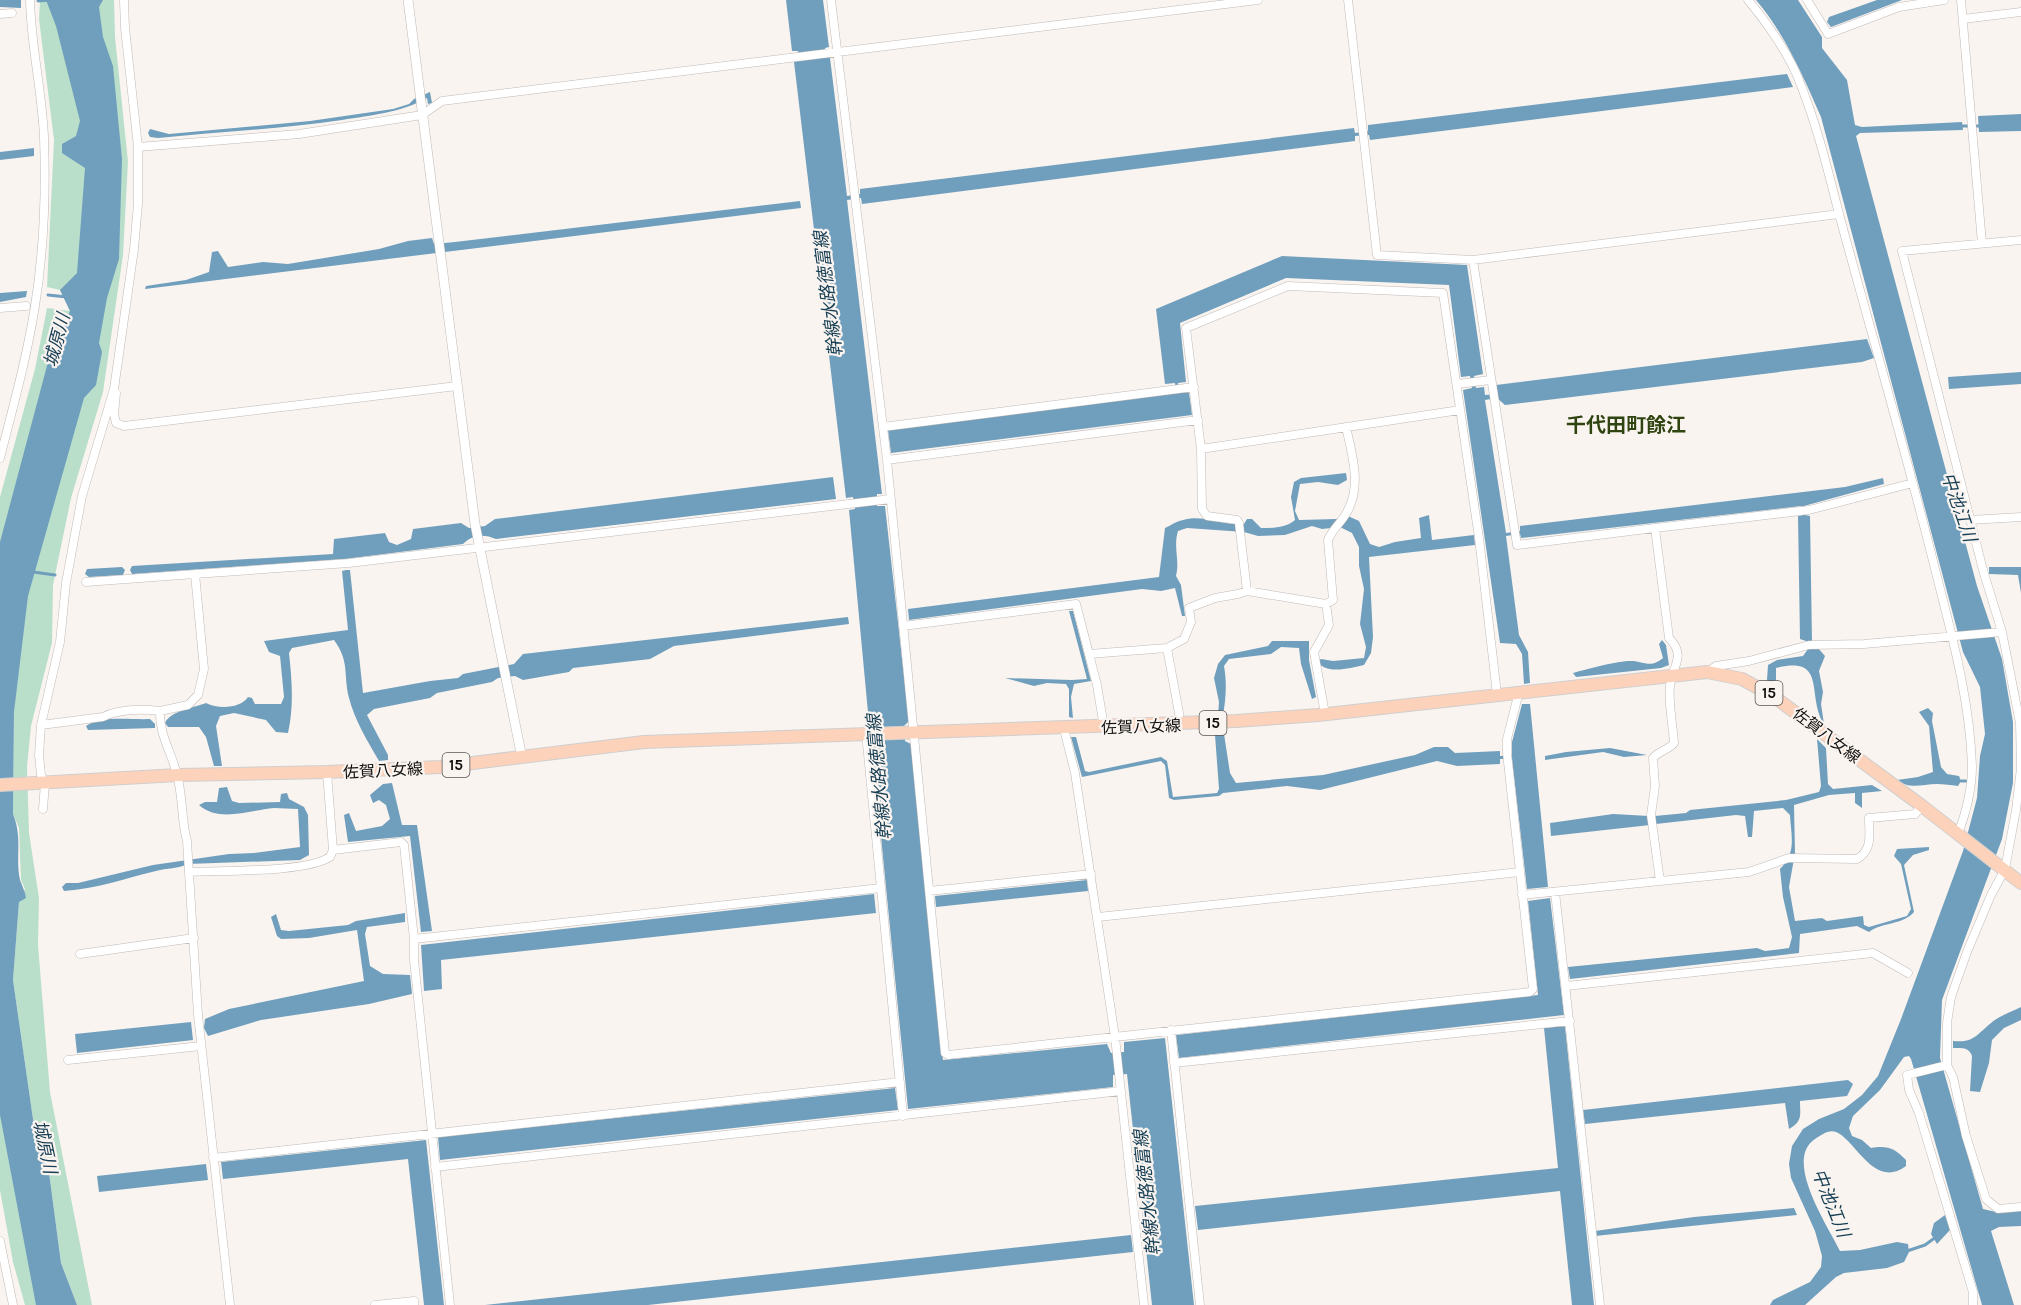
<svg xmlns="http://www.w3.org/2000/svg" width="2021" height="1305" font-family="Karla,'Noto Sans JP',sans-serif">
  <rect width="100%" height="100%" fill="#faf4f0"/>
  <path fill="#b9dfcb" d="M40 0H49L59 19 87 151 75 311 0 579V497L35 369 47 308 70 311 60 290 47 287 54 140 39 19Z
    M95 0H114L115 37 128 162 123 255 103 392 71 498 53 585 52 643 31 726 27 767 29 833 39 898 38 945 50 1092 92 1305H77L61 1263 48 1165 34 1126 13 980 19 902 25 889 21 880 19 828 13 814 14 712 23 590 93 345Z
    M0 1073 44 1305H25L13 1262 0 1190Z"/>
  <path fill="#709fbd" d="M0 0H21V8L0 7Z
    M46 0H103L99 7 103 37 113 66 122 159 119 259 107 298 99 343 102 352 96 385 84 398 28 596 14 712 13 814C23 839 15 857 20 880 22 886 25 891 26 898L19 902 13 980 34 1126 48 1165 61 1263 77 1305H36L0 1115V542L48 362 70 311 60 290 77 273 85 168 62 153V144L76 136 80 121 56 26Z
    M786 0H823L829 47 825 48 827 57 830 58 847 196 860 194V189L1354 128 1355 133 1368 131V125L1787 74 1793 87 1370 140 1369 135 1355 136V141L862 204 861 198 847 200 882 494H877V506H885L909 721 903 727 905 741 911 744 943 1060 1107 1044 1111 1053 1124 1052V1042L1165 1038 1194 1305H1152L1127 1074 1113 1075V1087L908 1109 872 746 875 743 874 728 869 723 849 510 855 509 853 497 846 498 794 62 799 60 798 51H792Z
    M1756 0H1798L1822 37V48L1847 80 1855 125 1862 127 1962 122 1963 130 1860 133 1856 136 1977 586 2002 659 2013 722V783L2002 839 1942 1000 1940 1058 1983 1209 1996 1212 2021 1211V1226L1999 1227 1991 1231 2014 1305H1982L1911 1059 1909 1056 1904 1057 1880 1090 1853 1116 1849 1128 1852 1136 1862 1140 1871 1148C1887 1145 1895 1148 1906 1160V1166C1874 1190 1856 1140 1836 1132 1829 1129 1821 1135 1815 1139 1783 1160 1828 1226 1840 1251L1860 1250 1897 1242 1908 1244 1909 1252 1904 1262 1887 1268 1844 1273 1836 1277 1805 1305H1770L1773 1300 1810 1282 1821 1267 1822 1256 1815 1231 1791 1178 1789 1164 1792 1146 1803 1129 1819 1119 1844 1109 1862 1095 1878 1076 1901 1019 1963 851 1977 798 1980 756 1985 734 1980 687 1963 652 1821 117C1803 76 1785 34 1756 0Z
    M1877 0H1902L1831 27 1827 22 1829 17Z
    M430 92 432 103 428 104 427 98C400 113 372 115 342 120 281 129 219 132 158 138L150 137 148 133 150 129 169 134 310 121 393 109 409 104 414 99Z
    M2021 114V131L1979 132 1978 116Z
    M34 148V156L0 160V152Z
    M800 201 801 208 145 289 146 286 186 280 209 272 212 252 218 251 228 267 263 262 288 264 379 249 408 241 432 238 434 244 455 242Z
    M1282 256 1467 265 1483 374 1474 376 1476 388 1484 387 1485 395 1497 394 1496 385 1867 339 1874 358 1862 362 1505 405 1497 398 1485 400 1506 533 1520 531V526L1845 487 1883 478 1884 484 1804 506 1805 515 1810 516 1812 641 1813 648H1818L1825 656 1819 671 1823 692 1821 704 1824 724C1806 696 1828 655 1776 668V680L1770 684 1767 680 1768 665 1777 660 1803 656 1808 649 1809 642 1800 639 1798 516 1803 515 1801 506 1521 538 1520 534 1506 536 1519 635 1528 652 1530 683 1524 684 1522 654 1516 644 1500 643 1463 390 1472 388 1470 376 1461 377 1449 285 1286 278 1180 323 1186 382 1178 383 1179 392H1189L1192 415 891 453 888 430 1176 393 1175 383 1165 384 1156 309Z
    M27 291 26 297 0 302V293Z
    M2021 372V384L1949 389 1948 377Z
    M1346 473 1347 480 1338 485 1318 482 1300 484 1295 511 1299 520 1336 519 1348 516 1359 521 1370 544 1379 547 1395 542 1421 538 1419 518 1429 515 1432 540 1474 535 1475 545 1369 557 1373 637 1371 653 1364 665C1349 668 1329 675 1317 662L1321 659 1333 661 1364 658 1366 647 1360 624 1364 589 1359 566V547L1352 533 1340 527 1322 529 1312 526 1285 535 1258 536 1244 532 1187 528 1178 531C1173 547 1180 560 1176 576L1181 585 1185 616H1182L1175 588 1161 591 1142 589 909 620 908 609 1159 577 1165 528C1171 525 1177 521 1183 520 1203 514 1224 526 1244 524L1247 519H1252L1261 528C1273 528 1286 528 1295 520L1291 497 1294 482 1301 478Z
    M833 477 836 499 496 539C484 534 473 534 463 544L345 559 132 574 130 570 132 566 333 554 334 539 385 533 389 542 397 545 411 539 413 529 461 523 469 528 485 526 495 519Z
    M122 567 125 570 123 575 89 577 85 574 87 569Z
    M1989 567H2021V593L2018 575 1989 574Z
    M346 570H350L363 693 430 681 458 678 463 674 514 664 523 654 848 617 849 624 674 646 650 659 573 668 569 672 523 680 515 676 498 678 492 682 437 693 430 698 374 709 367 715 388 755V760L379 761C367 740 355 721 349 698 343 674 350 662 334 640L292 648 289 653C292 681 294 706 288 733L276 732 266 720 234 713 220 716 216 726 222 766H214L206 737 199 727H168L165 723C170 711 193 708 206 703 218 709 240 709 248 697L252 698 255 704H281L284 697 280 656 269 652 264 641 348 630 342 571Z
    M1069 611H1073L1091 681 1074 684 1071 697 1073 718 1069 717V689L1066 684 1047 683 1034 686 1005 678 1072 680 1087 679Z
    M1662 640 1666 645 1669 665 1661 668 1576 677 1573 673C1587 669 1617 661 1631 661 1644 661 1650 669 1663 658L1659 644Z
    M1272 641H1309V660L1316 697 1312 699 1301 664 1299 648 1281 647 1271 654 1229 659 1224 666C1227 682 1226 699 1223 715L1218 716 1219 702 1214 678 1218 664 1225 655 1268 646Z
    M1522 704H1530L1548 887 1527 889 1512 759H1500V764L1457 766 1437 761 1320 790 1287 786 1223 793 1219 796 1174 800 1169 798 1165 765 1161 761 1082 777 1071 737H1076L1085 771 1089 772 1161 757 1167 761 1173 797 1217 793 1219 789 1215 735 1224 734 1230 773 1236 783 1323 775 1415 755 1434 747H1448L1455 753 1500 751V756L1512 755V742Z
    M1928 708 1933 713 1932 721 1941 767 1947 774 1959 776 1961 781 1958 786C1951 785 1944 784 1937 784 1922 784 1910 790 1897 780L1918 777 1933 772 1929 726 1919 712Z
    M150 719 155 724V728L88 730 86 726C101 715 131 720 150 719Z
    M1817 739 1826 748 1828 784 1833 789 1872 785 1882 791 1862 793V808L1855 803V793L1829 795 1794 805 1795 853 1789 887 1795 921 1822 918 1827 921 1863 916 1864 925 1869 927 1907 916 1911 909 1901 864 1894 856 1897 849 1929 847V850L1913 855 1904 865 1914 912C1903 925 1882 922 1869 932L1857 926 1800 934 1799 953 1570 979 1568 967 1757 948 1765 951 1789 948 1792 937 1783 897 1780 869C1797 853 1791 836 1790 815L1783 808 1754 811 1752 837H1748L1745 816 1736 815 1656 824 1655 816 1686 813 1690 810 1786 800 1819 792 1821 786Z
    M1610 748 1647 755 1624 757 1603 752 1545 760V756L1566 752Z
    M392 783 402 825H417L432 931 421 932 410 836 348 842 344 815 349 813 356 831 382 826 390 819 386 805 379 800 373 803 370 795 383 784Z
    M227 787 232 801 239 803 280 802 281 794 287 793 289 799 304 807 308 815 309 855 300 860 188 864C178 869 167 868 156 871 126 878 96 889 64 891L62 887 66 883H78L153 865 229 854 254 853 300 847 298 809C290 809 282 808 274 808 250 810 219 823 199 805L205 802H217L219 788Z
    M1613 814 1649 816 1650 825 1551 836 1550 823Z
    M1087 880 1088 891 936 907 935 896Z
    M874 894 876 913 441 960 442 989 424 991 421 945Z
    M1550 898 1564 1015 1179 1058 1176 1035 1538 995 1528 901Z
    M405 913V922L367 927 365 934 370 966 383 974 410 975 412 994 369 1004 261 1020 208 1036 204 1028 205 1019 229 1009 364 981 357 930 309 938 281 939 277 936 271 917 276 914 281 930 289 931 348 925 356 921Z
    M2021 1007V1020L2004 1028 1992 1040 1989 1063 1980 1092 1970 1091 1972 1056C1969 1047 1962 1048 1953 1048V1041C1974 1043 1976 1035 1991 1023 1999 1016 2011 1012 2021 1007Z
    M191 1022 193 1040 77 1053 75 1034Z
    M1565 1026 1594 1305H1572L1560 1191 1198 1230 1195 1206 1558 1168 1544 1028Z
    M1848 1080 1853 1084 1847 1096 1800 1101C1800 1115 1803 1121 1789 1129L1785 1103 1585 1124 1583 1110Z
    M895 1088 898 1110 440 1160 438 1137Z
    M426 1140 444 1305H424L408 1159 223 1179 221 1162Z
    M206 1164 208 1180 99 1192 97 1176Z
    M1794 1208 1797 1215 1595 1236V1231L1694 1217Z
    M1945 1215 1950 1230 1937 1244 1931 1234 1934 1223Z
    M1131 1235 1133 1252 648 1305H485Z"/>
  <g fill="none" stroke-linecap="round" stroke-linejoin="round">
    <path stroke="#709fbd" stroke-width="3" d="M38 1 50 0
      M1960 126H1980
      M48 295 67 297
      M33 572 55 575
      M1961 781H1966
      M1907 1251 1925 1245 1936 1237"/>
    <defs>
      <path id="minor" d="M831 0 887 460 945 1053 948 1055 1530 992 1533 989 1507 753V739L1519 692
        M1348 0 1377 255 1473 260 1839 214C1827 166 1815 118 1796 73 1785 49 1765 20 1748 0
        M1807 0 1828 34 1899 7 1944 0
        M1961 0 1982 243
        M0 14 12 13
        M1963 19 2021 12
        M138 147 299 134 422 115 442 101 1258 0
        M1839 214C1870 328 1903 442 1932 557 1949 626 1970 695 1972 767 1972 788 1966 814 1958 833
        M2021 240 1902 251 1983 570 2002 632 2020 723 2021 768 2016 810 2005 869 1991 895 1967 952 1951 997 1947 1023V1065L1953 1077 1966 1136 1986 1199 1998 1209 2021 1207
        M1473 260 1517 545 1655 528 1669 638C1687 656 1672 666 1670 686 1668 702 1673 726 1674 743 1668 750 1659 751 1653 758L1655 786 1651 815 1660 881
        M0 308 26 306
        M1458 384 1490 380
        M116 393 114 414 116 423 124 426 457 386
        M883 427 1194 387
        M1201 449 1460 410
        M0 458C13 407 27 357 35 306 44 250 46 193 44 137 42 91 31 46 30 0
        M887 460 1198 420
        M1970 520 2021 517
        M1655 528 1809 510 1913 483
        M86 582 195 574
        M1326 604 1333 600 1328 540C1333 528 1342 522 1347 512 1362 486 1352 454 1346 427
        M903 626 1076 604 1089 654 1167 648 1184 639 1191 622 1189 608 1215 598 1238 594 1247 591
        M1167 648 1179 713V724
        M1089 654 1097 685 1104 727
        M1707 672 1716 666 1749 661 1809 645 1864 644 2002 632
        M1325 714 1314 652 1329 625 1326 604 1247 591 1239 523 1237 520 1207 516 1202 509 1201 449 1186 328 1288 286 1443 293 1479 538 1497 694
        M41 725 103 717C119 709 142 709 160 711
        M1064 729 1075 773 1115 1037 1144 1305
        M866 733 903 1116
        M327 772 333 850
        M43 809 45 783 41 775 39 755 41 725 60 642 66 583 82 496 114 389 134 249 138 204V147L125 28 124 0
        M189 872C222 870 305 873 330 857L333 850 401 842 404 845 414 939V960L450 1305
        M929 891 1091 874
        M1555 892 1600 1305
        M1522 895 1749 872 1789 858 1857 859C1873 850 1869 834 1869 818L1915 814 1922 806
        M1098 917 1520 872
        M414 939 881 888
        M80 954 194 938
        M1566 986 1873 953 1908 973
        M1171 1030 1200 1305
        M68 1060 201 1046
        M1174 1063 1570 1021
        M1947 1065 1907 1075 1909 1090 1919 1113 1973 1292V1305
        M213 1158 900 1082
        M435 1167 1121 1091
        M0 1241 13 1305
        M230 1305 198 1015 187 841C181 819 183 796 177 775 172 753 159 735 160 711L188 705 198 695 204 669 195 574 349 563 891 499
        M375 1305 414 1301V1305"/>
      <path id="tertiary" d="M408 0 475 524 522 758"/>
      <path id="primary" d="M0 785 178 775 327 772 440 767 644 742 1236 721 1318 715 1707 672 1742 679 1773 696 1922 806 2021 883"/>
    </defs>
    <use href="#minor" stroke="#c0bab7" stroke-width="9"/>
    <use href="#tertiary" stroke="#c0bab7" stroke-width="10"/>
    <use href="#primary" stroke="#cfcfcf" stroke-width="14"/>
    <use href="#minor" stroke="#fff" stroke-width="8"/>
    <use href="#tertiary" stroke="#fff" stroke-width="9"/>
    <use href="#primary" stroke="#fdd2bb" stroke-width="12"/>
  </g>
  <g text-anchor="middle" stroke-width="4.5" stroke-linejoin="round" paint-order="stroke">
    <g fill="#faf4f0" stroke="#575452" stroke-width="1.5">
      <rect x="1755.5" y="681" width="27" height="24" rx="4.5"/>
      <rect x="1199.5" y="711" width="27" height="24" rx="4.5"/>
      <rect x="442.5" y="753" width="27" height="24" rx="4.5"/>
    </g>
    <g font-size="15" font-weight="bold" fill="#11100e">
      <text x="1769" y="698">15</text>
      <text x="1213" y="728">15</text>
      <text x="456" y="770">15</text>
    </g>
    <g font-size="16" fill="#11100e" stroke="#faf4f0">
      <text transform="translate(1141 726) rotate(-2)" y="6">佐賀八女線</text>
      <text transform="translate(1827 735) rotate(37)" y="6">佐賀八女線</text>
      <text transform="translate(383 770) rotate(-3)" y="6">佐賀八女線</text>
    </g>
    <g font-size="18" font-style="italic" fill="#163e54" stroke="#faf4f0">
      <text transform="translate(828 294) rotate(-97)" y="6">幹線水路徳富線</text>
      <text transform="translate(57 340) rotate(-75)" y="6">城原川</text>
      <text transform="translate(1959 507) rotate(71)" y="6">中池江川</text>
      <text transform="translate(879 777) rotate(-95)" y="6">幹線水路徳富線</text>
      <text transform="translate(45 1147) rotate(78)" y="6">城原川</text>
      <text transform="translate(1147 1193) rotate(-96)" y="6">幹線水路徳富線</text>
      <text transform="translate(1831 1203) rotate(68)" y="6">中池江川</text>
    </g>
    <g font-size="20" font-weight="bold" fill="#2f4411" stroke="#faf4f0">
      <text x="1626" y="432">千代田町餘江</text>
    </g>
  </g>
</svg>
